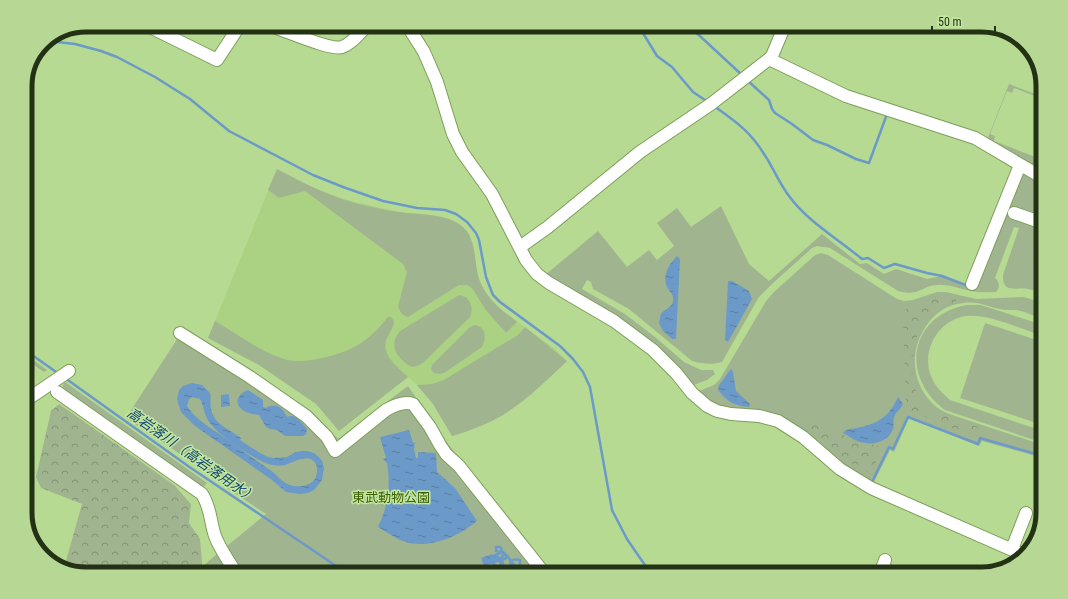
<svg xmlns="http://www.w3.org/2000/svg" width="1068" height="599" font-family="'Roboto Condensed','Noto Sans JP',sans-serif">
  <defs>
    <pattern id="forest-crowns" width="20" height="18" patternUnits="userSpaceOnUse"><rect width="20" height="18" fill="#a1b490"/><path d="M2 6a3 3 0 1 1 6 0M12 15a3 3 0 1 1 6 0" fill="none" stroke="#839374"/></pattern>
    <pattern id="water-ripples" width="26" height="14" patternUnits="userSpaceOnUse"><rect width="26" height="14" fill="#6b9ac9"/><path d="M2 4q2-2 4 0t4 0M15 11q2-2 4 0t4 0" fill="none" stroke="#587ea2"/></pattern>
  </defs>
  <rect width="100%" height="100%" fill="#b7da93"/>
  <path fill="#abd283" d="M277 169 306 185 347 200 399 212 442 217 450 219 461 225 469 234 473 246 479 280 489 298 496 306 555 349 567 361 532 394 503 415 466 432 452 436 433 404 417 385 408 377 339 431 316 404 259 365 208 338Z"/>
  <path fill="#a1b490" d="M1009 84 1043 97V99L1014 88 1012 93 1007 91 990 134 995 136 994 141 1043 160V173L987 140Z
    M277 169C305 184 335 199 367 206 378 208 389 211 400 212 419 215 442 213 459 224 478 236 473 261 479 279 486 299 502 310 517 322L506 333 485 309 472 288 467 285H459L408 317C402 315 400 312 398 306L407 272 403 264 305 191 279 198 268 190Z
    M1021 171 1043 182V218L1012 208 1009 216 1043 227V294C1038 292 1033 290 1028 289 1016 287 1002 294 1003 275L1019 228 1014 227 995 278C1000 282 1000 288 996 292 988 292 979 293 971 291 960 289 949 284 937 285 921 286 919 297 898 291L830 248 817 246 812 248 772 284 759 297 722 362C712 365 703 364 692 361L629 309 593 289 591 282 587 280 582 289 625 314 655 337 684 362 701 370H713L715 374 707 380 691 386 680 370 544 276 598 231 627 267 649 250 657 260 674 246 657 223 677 208 691 227 721 206 749 264 769 281 822 234 860 264 867 263 884 274 896 269 927 279 942 276 974 288Z
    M821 253 828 255 897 299 904 301 913 300 937 292H946L976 299 1024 297 1043 303V319C1034 316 1026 312 1017 310 1013 310 1009 310 1005 310 986 307 978 299 957 304 946 306 936 313 929 322 909 347 910 381 933 404 939 410 947 413 955 416L1043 445V458L982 441 979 446 909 418 894 452 890 450 874 482 842 465 796 428 718 407 697 392 714 385 720 379 766 301 774 292 815 255Z
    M459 295 466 297C472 304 473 308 470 317L425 361C422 363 419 366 416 366 411 368 408 365 404 362 394 353 390 343 400 331Z
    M967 305H981L1043 325V336C1022 329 987 313 966 316 938 320 921 351 931 376 935 386 942 393 950 400L1043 431V443L945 410C899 376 910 315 967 305Z
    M388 317H391L394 321C394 328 388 334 386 341 382 356 398 367 408 377L339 431 316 404 259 365 208 338 215 321C236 333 265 355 288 360 305 364 341 355 356 346 369 339 379 328 388 317Z
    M985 323 1043 342V425L960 398Z
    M475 325C487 327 486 339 482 347L444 373 438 374 434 373 431 370 432 365 470 327Z
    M525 327 567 361C547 380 527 400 503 415 488 424 469 431 452 436L433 404 417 385 432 384 442 381 518 335Z
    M183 330 252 372 310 410 338 439 408 386 448 444 552 574H205V564L266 514 224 486 225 484 126 418Z
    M25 354 47 370 44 372 25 359Z
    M65 382 207 483 203 487 63 388V385Z"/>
  <path fill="url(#forest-crowns)" d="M937 295H946L957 298 955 303C943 308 931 313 923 325 908 347 906 395 932 411 937 413 942 414 947 416 957 420 968 423 978 427L974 437 906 409 903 311Z
    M59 404 174 485 191 504 189 523 200 539 202 562 201 574H86L64 568 82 504 41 488 36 477 51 411Z
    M806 423H822L860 444 876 445 883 449 870 473 844 459 804 427Z"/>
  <path fill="url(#water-ripples)" fill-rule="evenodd" d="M677 256 680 259 676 339H672L663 331 659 323C660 320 660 316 661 314 665 308 673 308 673 300 674 294 669 292 667 287 662 275 669 264 677 256Z
    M728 281H732L749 291 752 299 728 342 725 340Z
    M731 369 733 372 736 391 750 404 749 407C734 406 728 402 718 390L719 385Z
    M192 383 202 385 210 393C211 398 210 403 211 409 214 425 231 430 241 438L240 440 260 453 268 457 274 458 287 457 296 452 302 451H307L314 453 319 457 322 461 324 468 322 480 314 490 308 493 300 494 286 492 272 480 195 426 181 412 177 399 179 390 183 386ZM192 397 200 399C204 406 204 415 209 422 218 435 258 463 273 465 278 466 284 466 288 464 297 461 309 453 316 464 318 469 317 474 315 479 310 486 298 488 290 485 283 483 279 477 273 472 257 461 240 449 224 437 211 428 195 419 187 406L189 399Z
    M248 390 263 400V407L266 408C276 402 283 408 287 417 296 413 301 423 307 429L306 434 303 436H285L277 430 270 429 266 427 259 415C253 414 248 414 243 410 233 404 238 393 248 390Z
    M229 394 230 406 221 407V395Z
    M898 397 903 404C901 409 896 412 894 417 893 421 894 425 893 429 888 442 873 446 860 442 855 441 849 436 843 433L846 430C872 425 886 423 898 397Z
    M409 430 413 443 415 442 414 449 416 458H418V452L436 453 437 472 455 488 477 521C457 538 425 551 400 540 392 536 385 531 378 527 388 507 391 485 387 463L383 459 386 458 380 437Z
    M492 554 495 563 484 566 481 558Z"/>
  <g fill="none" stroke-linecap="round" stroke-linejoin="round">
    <path stroke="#6b9ac9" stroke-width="2.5" d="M638 25 657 56 672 67 693 92 708 102
      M688 25 742 75
      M48 41 75 44 101 51 117 57 155 77 190 99 229 131 313 175 343 187 383 201 417 208 445 210 456 214 467 222 476 233 479 240 486 277 493 295 500 302 560 346 573 359 583 372 590 387 612 510 627 539 651 574
      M747 80 769 100 772 109 775 113 792 124 813 140 827 145 856 159 869 163 887 114H888
      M714 106C735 121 750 131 764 154 773 167 779 183 789 196 807 221 838 239 862 259L868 258 884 268 895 264 927 273 942 276 968 286
      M25 350 59 374
      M65 378 188 466 348 574
      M871 484 889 447 893 449 908 417 978 444 980 438 1043 456
      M491 557 500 553C502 550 502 548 500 547H496V551C498 552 501 552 503 552L507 556 505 559 502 558
      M502 558 503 554 507 556 515 566 516 567 520 565V560C517 559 511 559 510 563L518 574
      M491 559 498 557 502 559 505 574
      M492 562 499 559C503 563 501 567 497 567L494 564V562L499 560 501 563C500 568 496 570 493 574
      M504 567H506L512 574
      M498 574 497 572 500 569H502L505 572"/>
    <defs>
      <path id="minor" d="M146 25 217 60 240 25
        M267 25C283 29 330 51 342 47 352 44 360 32 368 25
        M407 25 424 52 437 82 453 134 462 152 492 194 526 260 537 274 549 283 614 321 653 350 676 373 692 393 707 406 717 411 731 414 759 416 778 421 803 437 840 469 871 488 1024 555
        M769 59 846 96 975 138 1043 178
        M1014 213 1043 223
        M520 247 548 227 640 152 711 104 769 59 772 56 785 25
        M972 284 1020 165
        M180 333 250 377 306 416 327 437 335 451 386 410C393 406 405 401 413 404L430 427 440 445 446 454 459 466 545 574
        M57 392 202 494C211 508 210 521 215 536 220 549 229 562 237 574
        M25 401 69 371
        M1012 549 1026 513
        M880 574 885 560"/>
    </defs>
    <use href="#minor" stroke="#7d9e5a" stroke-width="14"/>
    <use href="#minor" stroke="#fff" stroke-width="12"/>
  </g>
  <g text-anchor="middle" stroke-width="3" stroke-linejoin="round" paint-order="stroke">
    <g font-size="13" fill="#3b5c00" stroke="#c3e79f">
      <text x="391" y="502">東武動物公園</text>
    </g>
    <g font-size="14" font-style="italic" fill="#0f4370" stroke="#c3e79f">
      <text transform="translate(192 455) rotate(35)" y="5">高岩落川（高岩落用水）</text>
    </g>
  </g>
  <path d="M0 0H1068V599H0ZM86 32H982A54 54 0 0 1 1036 86V513A54 54 0 0 1 982 567H86A54 54 0 0 1 32 513V86A54 54 0 0 1 86 32Z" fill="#b6d894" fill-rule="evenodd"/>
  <path fill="none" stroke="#233114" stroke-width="5" d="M86 32H982A54 54 0 0 1 1036 86V513A54 54 0 0 1 982 567H86A54 54 0 0 1 32 513V86A54 54 0 0 1 86 32Z"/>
  <path d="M932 26v6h63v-6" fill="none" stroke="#233114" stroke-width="2"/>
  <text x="938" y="26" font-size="12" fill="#233114" stroke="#c3e79f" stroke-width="3" paint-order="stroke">50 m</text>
</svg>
